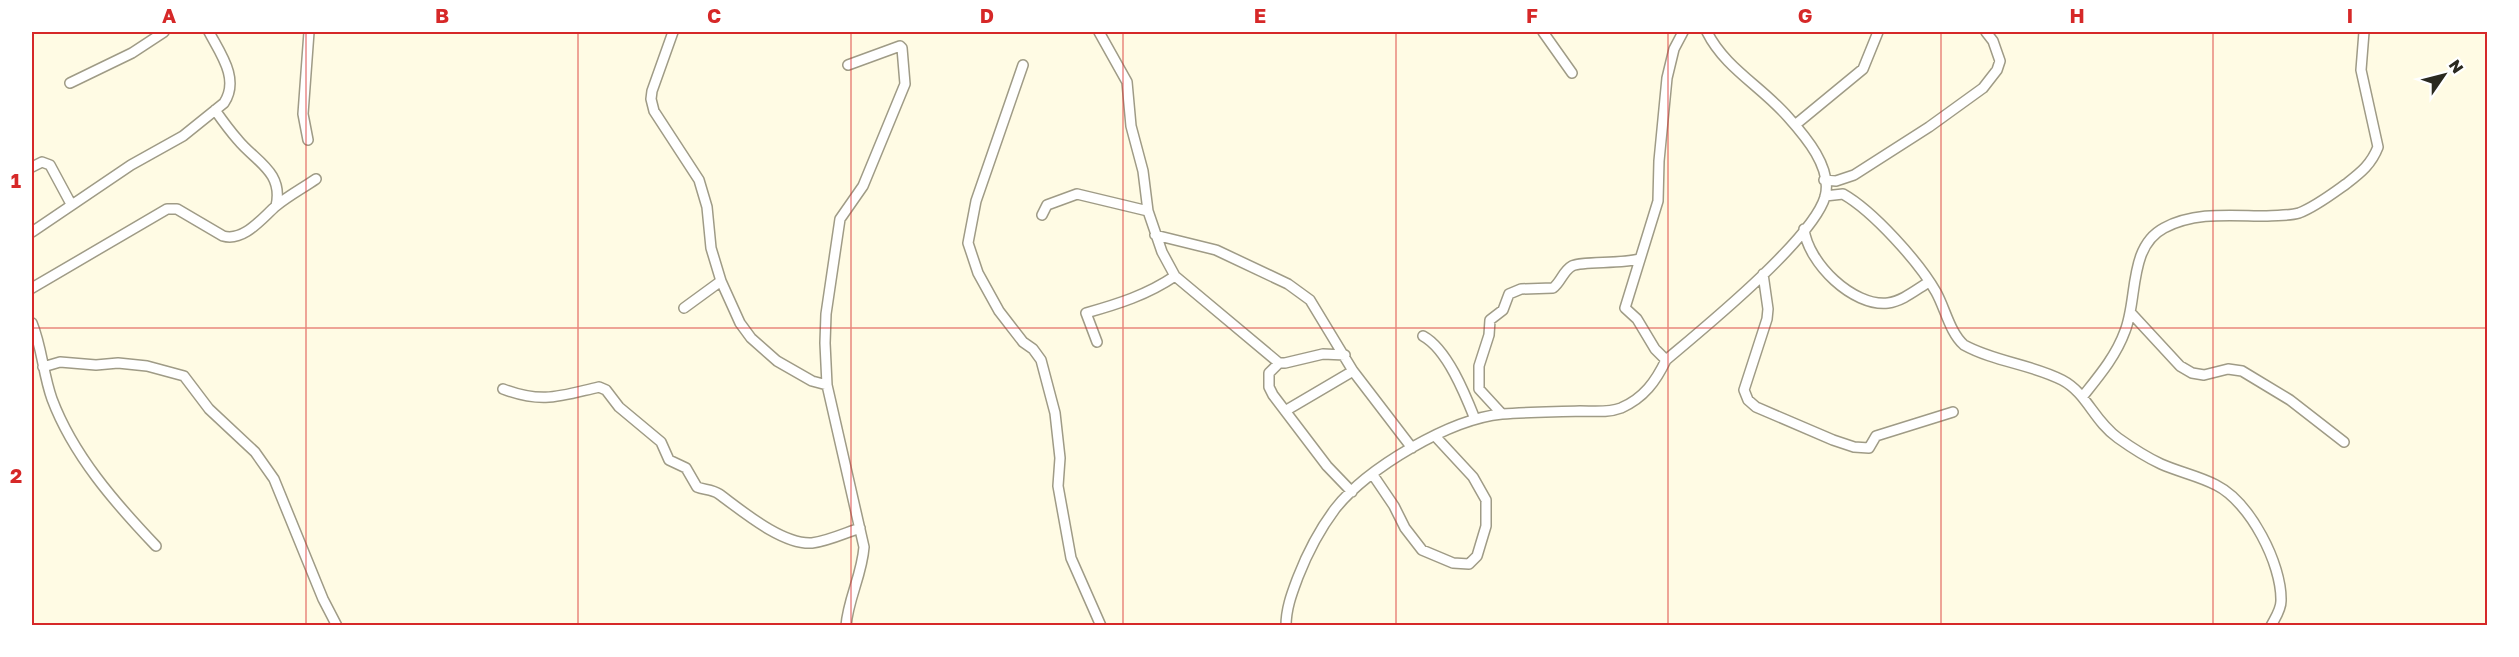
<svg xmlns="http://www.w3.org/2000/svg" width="2519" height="657" font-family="'Golos Text',sans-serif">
  <rect width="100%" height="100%" fill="#fffbe4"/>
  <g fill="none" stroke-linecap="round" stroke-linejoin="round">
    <defs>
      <path id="street" d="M673 32 652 91 651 99 654 111 699 180 707 207 711 248 721 281 740 323 751 338 777 361 812 381 827 385
        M1099 32 1127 82 1131 126 1143 171 1148 211 1162 252 1175 276 1279 363H1285L1323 354 1345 355
        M1543 32 1572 73
        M1023 65 976 201 968 243 978 273 999 311 1023 342 1033 349 1041 360 1055 413 1060 458 1058 486 1071 558 1101 626
        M70 83 132 53 164 32
        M215 110C222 120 230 131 238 140 255 161 284 172 276 206
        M1795 125 1863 69 1878 32
        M308 140 303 114 309 32
        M32 167 42 162 50 165 71 204
        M1824 180 1836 181 1854 175 1929 127 1983 88 1997 70 2000 61 1993 41 1986 32
        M1825 196 1843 194C1873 211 1919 262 1936 292 1945 308 1950 333 1964 345 1995 362 2031 364 2062 380 2087 393 2093 420 2118 438 2132 448 2146 457 2161 464 2179 472 2199 476 2216 485 2250 502 2282 564 2281 601 2281 610 2275 618 2271 626
        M1042 215 1047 205 1077 194 1148 211
        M1804 229C1808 263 1853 307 1888 303 1903 301 1917 289 1929 282
        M32 232 131 165 183 136 224 103C240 79 220 53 209 32
        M1155 235 1216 250 1288 284 1310 300 1353 371 1412 448
        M1763 274 1768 309 1767 319 1744 390 1748 400 1756 407 1833 440 1854 447 1869 448 1876 436 1953 412
        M32 288 167 209H177L223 236C244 242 262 218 276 206 288 196 303 188 316 179
        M684 308 721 281
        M2131 313 2180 366 2192 373 2204 375 2228 369 2242 371 2290 400 2344 442
        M32 323C42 347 43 374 52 399 73 455 115 503 156 546
        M1423 336C1447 349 1465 394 1475 419
        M1097 342 1086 313C1118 304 1147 295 1175 276
        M1666 360 1655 349 1637 319 1625 308 1658 201 1659 161 1667 78 1674 49 1683 32
        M1279 363 1269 373V387L1273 395 1327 466 1352 492
        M43 367 60 362 96 365 118 363 147 366 184 376 209 409 255 452 274 479 323 599 337 626
        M503 389C543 404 560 396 599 387L606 390 619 407 661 442 669 460 686 468 697 487C704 490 712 489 719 494 741 510 782 545 812 543 828 541 845 533 860 528
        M2083 396C2099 376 2116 356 2125 331 2138 299 2128 247 2164 228 2196 211 2233 216 2267 216 2278 215 2289 216 2299 213 2315 207 2332 194 2346 184 2360 173 2371 165 2378 147L2361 70 2364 32
        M1285 411 1353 371
        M1502 414 1479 389V366L1489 335 1490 320 1503 310 1509 294 1521 289 1553 288C1561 282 1563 271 1572 266 1581 261 1622 264 1639 259
        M1373 475 1394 506 1405 528 1422 550 1453 563 1469 564 1477 556 1486 526V500L1473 477 1435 436
        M846 626C848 599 862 575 864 547L827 385 825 343 826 314 840 219 863 186 905 84 902 48 900 46 848 65
        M1286 626C1286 608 1292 593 1298 577 1307 554 1320 529 1335 509 1367 468 1450 419 1502 414 1528 412 1554 412 1580 411 1593 411 1608 413 1621 408 1644 398 1656 381 1666 360 1704 328 1812 240 1825 197 1833 168 1805 136 1788 117 1761 86 1725 68 1707 32"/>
    </defs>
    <use href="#street" stroke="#9f9b86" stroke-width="12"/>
    <use href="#street" stroke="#fff" stroke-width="9"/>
  </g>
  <path fill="none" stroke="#d62828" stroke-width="1.5" stroke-opacity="0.55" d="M306 32V626M578 32V626M851 32V626M1123 32V626M1396 32V626M1668 32V626M1941 32V626M2213 32V626M32 328H2488"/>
  <rect width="2519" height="657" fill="none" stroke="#ffffff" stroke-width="66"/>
  <g transform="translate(2444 75) rotate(55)" stroke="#ffffff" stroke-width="4.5" paint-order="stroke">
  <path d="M0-4.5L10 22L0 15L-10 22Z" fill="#2a2920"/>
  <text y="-9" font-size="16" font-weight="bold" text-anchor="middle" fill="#2a2920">N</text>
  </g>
  <rect x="33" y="33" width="2453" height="591" fill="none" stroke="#d62828" stroke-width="2"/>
  <g font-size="20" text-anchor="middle" font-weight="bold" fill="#d62828">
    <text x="169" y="23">A</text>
    <text x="442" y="23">B</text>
    <text x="714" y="23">C</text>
    <text x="987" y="23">D</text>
    <text x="1260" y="23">E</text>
    <text x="1532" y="23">F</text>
    <text x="1805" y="23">G</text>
    <text x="2077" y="23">H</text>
    <text x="2350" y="23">I</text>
    <text x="16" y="188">1</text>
    <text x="16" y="483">2</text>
  </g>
</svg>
